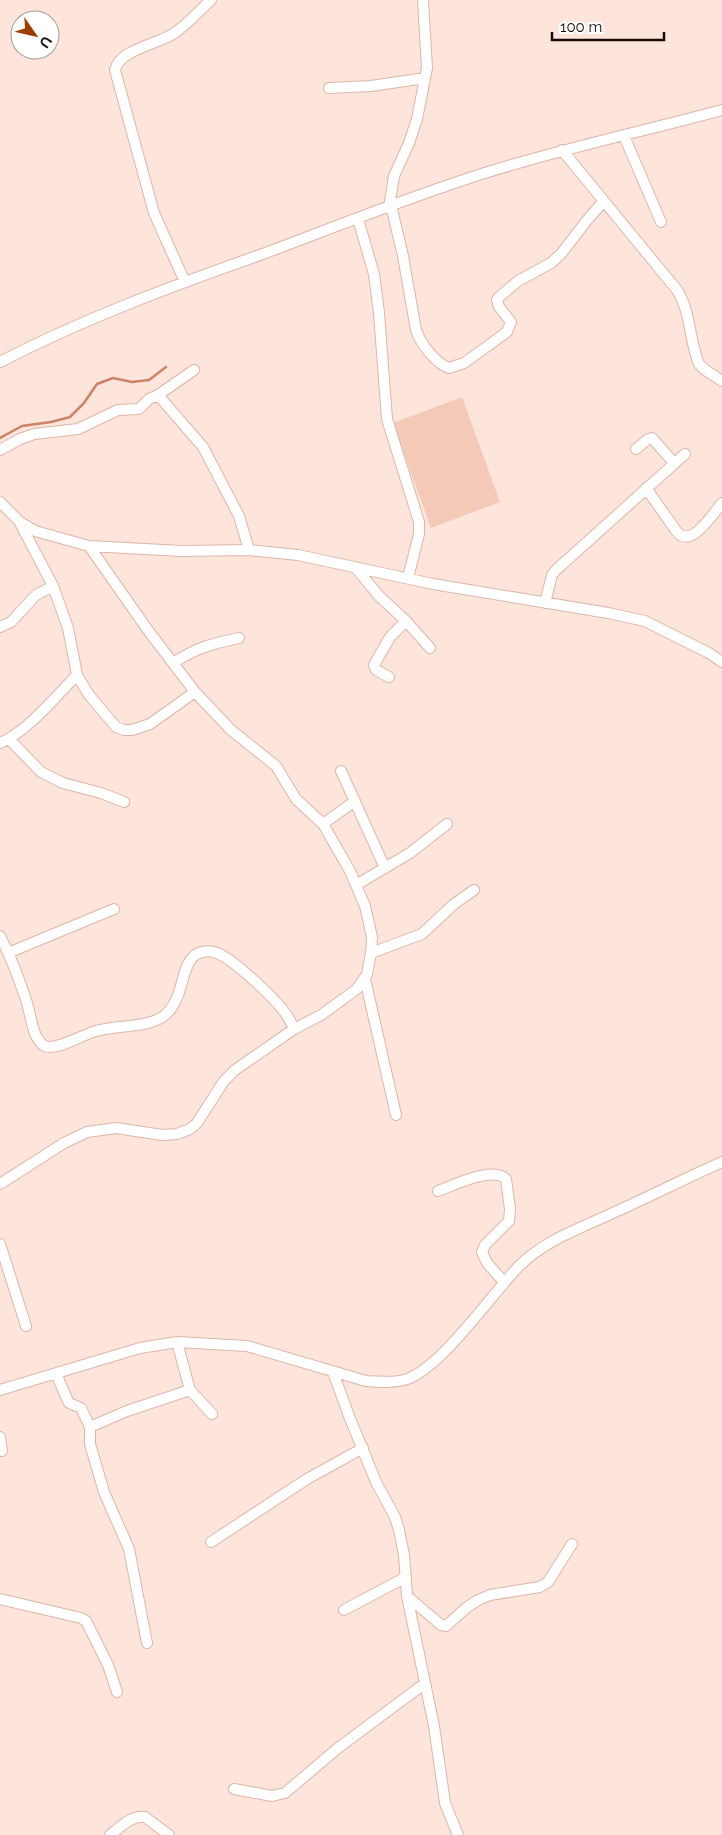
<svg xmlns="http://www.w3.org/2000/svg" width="722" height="1835" font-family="Raleway,sans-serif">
  <rect width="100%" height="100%" fill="#fee5dc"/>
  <path fill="#f5c9b7" d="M462 397 500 502 431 528 393 423Z"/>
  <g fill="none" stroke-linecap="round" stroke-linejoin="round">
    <path stroke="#ce8364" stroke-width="2.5" d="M0 438 22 426 51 422 70 417 84 403 97 384 113 378 132 382 149 380 166 367"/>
    <defs>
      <path id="minor" d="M423 0 427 68 417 119 409 143 394 176 390 201 403 256 416 330C421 344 435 363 449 368L464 363 507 332 511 322 499 307 497 300 499 297 518 281 551 263 561 254 588 219 603 202
        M329 88 371 86 425 78
        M624 136 661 222
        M562 150 677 290C691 312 689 340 699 364L704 369 722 381
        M358 219 374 274 379 313 387 419 419 522V534L408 578
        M185 282 154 213 115 70C119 50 157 44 173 34 187 25 199 11 211 0
        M0 362C83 319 172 286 260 255 335 227 411 196 488 172 565 148 644 131 722 110
        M158 395 194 370
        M636 449 648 439 652 438 674 463
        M0 450 20 439 34 434 78 429 118 410 139 409 149 399 158 395 203 447 239 516 249 550
        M646 488 677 532C691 549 713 514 722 503
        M0 502 20 522 35 531 89 546 181 551 249 550 298 555 433 584 608 613 645 621 709 653 722 662
        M20 523 53 586 68 628 77 675 89 695 116 727 124 730H132L150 724 195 692 147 629 89 546
        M355 567 379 596 406 621 430 648
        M545 603 552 575 556 570 685 454
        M0 627 11 622 36 595 53 586
        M173 663C198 647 211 644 239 638
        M389 677 376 670 374 665 390 637 406 621
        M9 739 41 772 63 783 101 793 124 802
        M0 743C27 732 56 696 77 675
        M341 771 385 868
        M323 824 355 801
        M356 885 410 853 447 824
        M0 936C11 957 20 981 27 1003 31 1016 32 1036 43 1045 54 1053 83 1034 96 1031 116 1025 150 1028 165 1015 184 999 180 970 193 957 198 952 207 950 214 952 229 955 272 996 283 1010 288 1016 291 1022 294 1029
        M8 953 114 909
        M371 953 422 934 454 904 474 890
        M365 979 396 1115
        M0 1184 64 1143 87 1132 116 1128 162 1135 177 1134 190 1129 197 1123 224 1081 235 1070 294 1029 321 1015 357 989 367 974 371 953 372 937 365 906 350 871 323 824 296 799 276 766 231 730 195 692
        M438 1191C454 1185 492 1166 506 1179L510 1209 509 1221 485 1245 482 1252 487 1263 504 1282
        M0 1244 26 1326
        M177 1342 190 1390 212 1414
        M333 1372 349 1416 376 1482 395 1517 399 1530 404 1555 407 1596 434 1726 445 1803 458 1835
        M56 1374 69 1403 81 1408 90 1427V1444L104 1492 129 1549 147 1643
        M0 1390 140 1348 177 1342 247 1346 366 1381C379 1382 392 1383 404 1380 439 1371 492 1294 519 1266 545 1240 583 1227 615 1212 651 1196 686 1178 722 1162
        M90 1427 127 1411 190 1390
        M0 1437 2 1451
        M211 1542 307 1479 363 1448
        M407 1596 441 1625 446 1626 466 1608 478 1600 490 1595 540 1587 548 1582 572 1544
        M0 1599 81 1618 86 1621 108 1665 117 1692
        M344 1610 406 1577
        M234 1789 272 1796 285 1793 338 1748 424 1684
        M110 1835C121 1827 131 1815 145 1817L169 1835"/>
    </defs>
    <use href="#minor" stroke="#dcb6a7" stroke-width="12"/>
    <use href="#minor" stroke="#fff" stroke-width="10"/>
  </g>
  <g transform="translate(35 35) rotate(124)"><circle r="24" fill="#ffffff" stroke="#a39d9b"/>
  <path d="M0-4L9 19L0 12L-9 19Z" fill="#9f3c00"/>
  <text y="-8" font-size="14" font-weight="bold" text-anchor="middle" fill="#180b06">U</text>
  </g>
  <path d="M552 32v8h112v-8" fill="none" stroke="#180b06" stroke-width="2.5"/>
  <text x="560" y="32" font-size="15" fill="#180b06" stroke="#ffffff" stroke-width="4" paint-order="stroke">100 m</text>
</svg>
